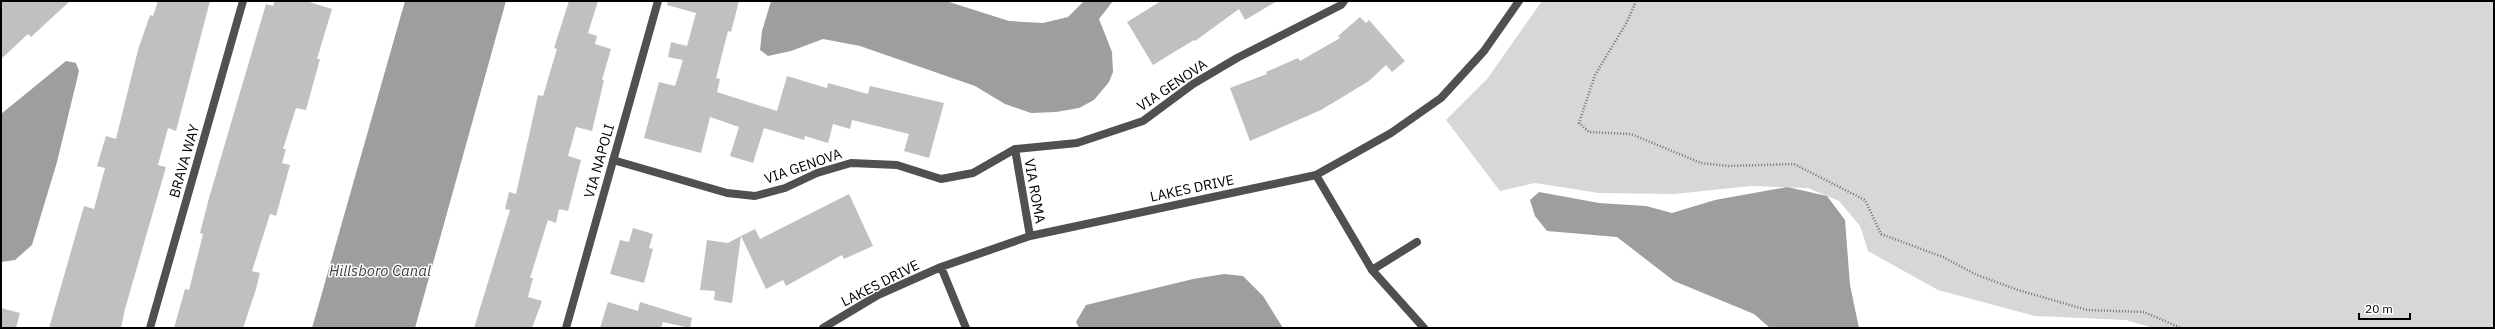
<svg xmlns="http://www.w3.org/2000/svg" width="2495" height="329" font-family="'IBM Plex Sans',sans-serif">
  <rect width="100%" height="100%" fill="#fff"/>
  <path fill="#d7d7d7" d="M1542 1H2494V328H2153L2126 320 2035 316 1938 290 1868 251 1860 226 1839 201 1808 188 1751 186 1674 194 1599 193 1535 183 1500 191 1446 120 1487 79Z"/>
  <path fill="#9e9e9e" d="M405 1H506L415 328H312Z
    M771 1H946L1009 21 1043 23 1068 17 1084 1H1113L1099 19 1112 52 1113 72 1109 82 1094 100 1079 108 1056 112 1031 113 1005 104 975 86 860 46 823 39 791 51 768 56 760 50 762 31Z
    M66 61 76 63 79 71 57 162 32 245 15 260 1 262V114Z
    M1787 187 1827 196 1845 220 1850 285 1859 328H1770L1754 314 1674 281 1617 237 1547 231 1535 216 1530 200 1539 192 1599 203 1646 206 1672 213 1715 200Z
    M1224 274 1243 276 1263 296 1283 328H1079L1076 322 1086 305 1193 279Z"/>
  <path fill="#c0c0c0" d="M1 1H70L31 37 28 34 1 59Z
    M158 1H210L176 131 168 128 158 165 166 167 125 309 121 328H49L84 206 94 209 105 168 97 166 106 136 116 139 138 50 150 15 153 16Z
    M275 1H306L332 9 317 59H320L306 110 296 108 283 149H286L282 163 290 165 276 216 270 214 252 271 260 273 256 289 243 328H174L185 289 189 290 203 234 200 233 209 198 266 4 273 6Z
    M569 1H598L588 33 597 36 595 44 611 49 602 80H604L592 131 576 127 568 156 581 160 568 211 559 209 556 223 548 220 530 278H533L528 297 542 301 532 328H474L510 210 505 209 509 192 516 194 538 95 543 96 557 49 554 48Z
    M668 1H739L731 32 728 31 716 78 720 79 717 92 777 111 787 76 827 88 828 83 868 94 870 86 944 103 929 158 904 151 909 134 852 120 850 129 833 124 828 143 805 136 804 140 764 128 753 163 730 156 739 127 710 117 701 153 644 138 659 82 675 86 683 60 668 57 671 42 687 46 696 13 667 5Z
    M1161 1H1277L1245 20 1239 9 1195 41 1194 40 1153 65 1127 22Z
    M1360 17 1366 23 1369 20 1405 61 1392 72 1386 65 1369 81 1321 110 1250 141 1230 88 1267 74 1266 72 1298 58 1300 61 1340 38 1338 36Z
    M849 194 873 246 844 259 842 255 786 286 783 280 766 289 741 236 755 229 760 239Z
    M633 228 653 234 649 248 653 249 644 283 610 274 620 240 629 242Z
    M741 236 732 303 714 300 715 291 700 290 707 240 728 243Z
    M608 302 638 311 640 302 692 318 690 328 663 322 661 328H600Z
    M1 308 20 313 16 328H1Z"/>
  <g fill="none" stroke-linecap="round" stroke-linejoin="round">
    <path stroke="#727272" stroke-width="2.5" stroke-dasharray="1 2" stroke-linecap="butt" d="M1636 1 1627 22 1595 75 1579 123 1589 132 1631 134 1701 163 1728 166 1794 164 1865 200 1881 234 1943 257 1977 275 2018 290 2087 310 2144 312 2181 328"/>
    <path stroke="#505050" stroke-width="8" d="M1372 270 1417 242"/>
    <path stroke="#505050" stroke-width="8" d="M1015 149 1030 236
      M613 160 727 193 755 196 785 188 817 173 851 163 897 165 941 179 973 173 1015 149 1077 143 1143 121 1193 84 1237 58 1341 5 1344 1
      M1316 175 1372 270 1424 328
      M941 267 966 328
      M150 328 243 1
      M566 328 658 1
      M823 328 878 295 941 267 1030 236 1316 175 1391 133 1441 98 1484 51 1519 1"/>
  </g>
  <g text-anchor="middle" stroke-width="3" stroke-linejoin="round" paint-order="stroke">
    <g font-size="14" fill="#000" stroke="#fff">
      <text transform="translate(1172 85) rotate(-34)" y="5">VIA GENOVA</text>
      <text transform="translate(184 161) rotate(-74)" y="5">BRAVA WAY</text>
      <text transform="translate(599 161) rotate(-74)" y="5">VIA NAPOLI</text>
      <text transform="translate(803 166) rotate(-19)" y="5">VIA GENOVA</text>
      <text transform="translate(1192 188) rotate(-12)" y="5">LAKES DRIVE</text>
      <text transform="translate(1035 191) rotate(80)" y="5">VIA ROMA</text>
      <text transform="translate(880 283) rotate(-27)" y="5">LAKES DRIVE</text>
    </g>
    <g font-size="15" font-style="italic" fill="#3f3f3f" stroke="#fff">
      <text x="380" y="276">Hillsboro Canal</text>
    </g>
  </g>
  <rect width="2495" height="329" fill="none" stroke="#000000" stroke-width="4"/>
  <path d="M2359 313v6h51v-6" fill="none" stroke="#000000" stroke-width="2"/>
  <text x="2365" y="313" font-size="12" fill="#000000" stroke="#ffffff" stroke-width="3" paint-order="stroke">20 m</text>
</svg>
